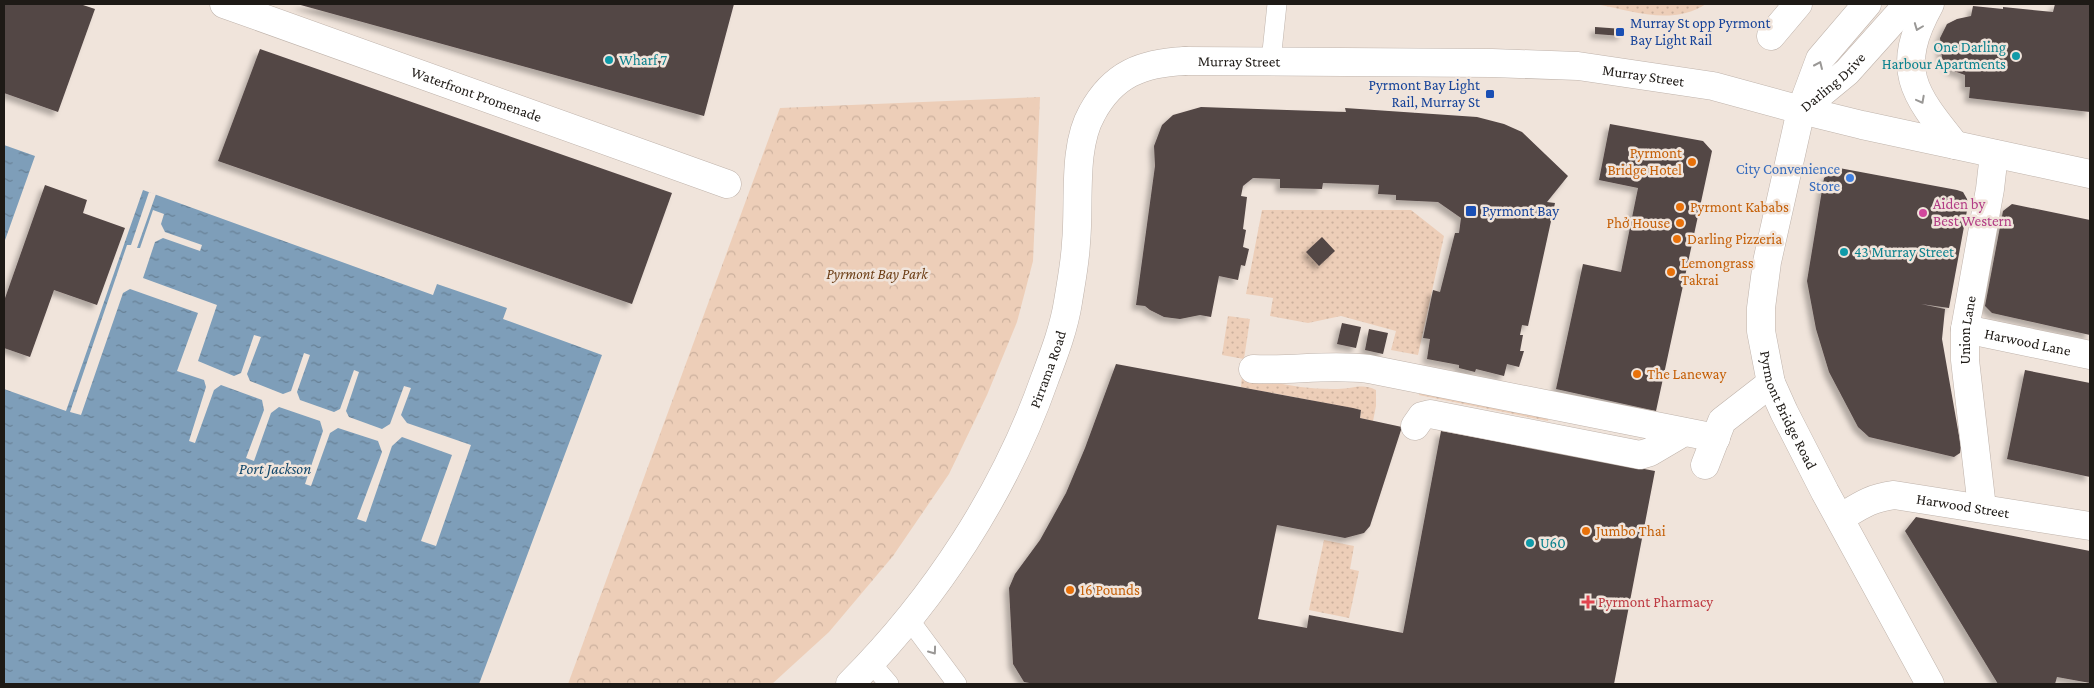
<svg xmlns="http://www.w3.org/2000/svg" width="2094" height="688" font-family="'Crimson Pro',serif">
  <defs>
    <pattern id="grass-dots" width="8" height="8" patternUnits="userSpaceOnUse" patternTransform="scale(1.25)"><rect width="8" height="8" fill="#edceb8"/><path d="M2 2h.1M6 6h.1" fill="none" stroke="#cbb09d" stroke-width="1.8" stroke-linecap="round"/></pattern>
    <pattern id="park-crowns" width="20" height="18" patternUnits="userSpaceOnUse" patternTransform="scale(1.25)"><rect width="20" height="18" fill="#edceb8"/><path d="M2 6a3 3 0 1 1 6 0M12 15a3 3 0 1 1 6 0" fill="none" stroke="#cbb09d"/></pattern>
    <pattern id="water-ripples" width="26" height="14" patternUnits="userSpaceOnUse" patternTransform="scale(1.25)"><rect width="26" height="14" fill="#7e9eb9"/><path d="M2 4q2-2 4 0t4 0M15 11q2-2 4 0t4 0" fill="none" stroke="#678095"/></pattern>
    <filter id="shadow"><feDropShadow dx="-4.5" dy="4.5" stdDeviation="2.5" flood-color="#0004"/></filter>
  </defs>
  <rect width="100%" height="100%" fill="#f0e4db"/>
  <path fill="url(#grass-dots)" d="M1596 4H1706C1672 26 1632 11 1596 4Z
    M1262 210H1411L1444 236 1418 355 1391 350 1396 331 1341 316 1308 323 1270 316 1273 298 1246 294Z
    M1228 316 1250 319 1244 359 1222 355Z
    M1242 375C1274 383 1305 390 1338 389 1353 389 1362 383 1376 390V406L1373 421 1360 418 1361 410 1241 387Z
    M1420 389 1549 416 1548 421 1419 395Z
    M1324 540 1354 546 1350 569 1359 571 1349 618 1309 610Z"/>
  <path fill="url(#park-crowns)" d="M1040 97 1033 261 1017 322 987 395 949 474 893 556 829 632 772 684H568L780 108Z"/>
  <path fill="url(#water-ripples)" d="M4 145 35 156 4 243Z
    M143 190 433 295 437 284 507 308 503 319 602 355 479 684H4V389L66 411Z"/>
  <path fill="#f0e4db" d="M149 192 156 194 137 248H140L153 210 164 214 161 224 165 232 202 245 200 251 163 238 155 242 143 278 217 305 198 361 234 376 241 373 254 335 261 337 247 374 250 381 283 394 291 391 304 353 310 355 297 392 300 400 334 412 340 409 354 370 359 372 346 411 349 417 382 429 390 424 404 386 411 388 401 415 407 423 471 445 436 546 421 541 452 455 402 437 392 446 366 522 357 519 382 452 378 441 338 428 330 433 311 486 305 484 323 431 320 421 279 407 271 413 254 461 246 458 264 410 262 400 221 385 214 390 195 443 189 441 206 387 204 380 177 371 198 313 130 289 123 293 81 415 70 412 127 245H131Z"/>
  <path fill="#534645" filter="url(#shadow)" d="M4 4H80L95 9 58 112 4 93Z
    M297 4H734L704 116Z
    M2055 4H2090V112L1969 98 1970 87H1965V75L1951 70 1942 58 1940 38 1947 24 1957 19 1971 16 1973 6 2003 9V7L2053 12Z
    M1595 27 1623 29 1622 36 1595 34Z
    M260 49 672 193 632 304 218 161Z
    M1201 107 1346 112 1345 108 1477 117 1504 124 1522 132 1568 176 1547 202 1555 203 1528 326 1522 325 1520 335H1523L1520 351H1524L1519 367 1507 364 1504 376 1476 369 1475 372 1459 368V365L1427 359 1430 339 1423 338 1433 290 1440 292 1455 233H1459L1461 218 1438 202 1396 200V195L1378 194 1379 185 1323 183 1322 189 1280 188V179L1253 178 1243 186 1241 196 1247 197 1243 229 1246 230 1243 247 1249 249 1245 266 1241 265 1238 280 1219 276 1211 317 1200 315 1180 319 1164 317 1150 310 1145 306 1136 305 1155 166 1154 146 1162 125 1173 115Z
    M1610 124 1703 141 1712 151 1656 411 1556 389 1583 264 1621 272 1638 188 1599 180Z
    M1839 168 1957 190 1963 192 1967 199 1968 205 1949 308 1921 304 1945 309 1942 339 1961 447 1960 453 1954 457 1869 437 1858 427 1829 372 1816 329 1807 281 1824 178Z
    M45 185 87 200 83 213 125 228 97 305 54 290 30 357 4 348V301Z
    M2012 204 2090 220V335L1992 313 1985 306 2003 211Z
    M1322 237 1335 251 1319 266 1306 252Z
    M1342 323 1361 327 1356 348 1337 344Z
    M1369 329 1388 333 1383 354 1365 350Z
    M1116 364 1353 408 1361 410 1360 418 1402 427 1370 526 1364 533 1345 538 1277 525 1258 619 1307 628 1309 615 1403 633 1441 431 1655 471 1614 684H1035L1024 682 1013 664 1009 588 1015 574 1040 540 1066 493 1085 448Z
    M2025 370 2090 383V477L2007 459Z
    M1916 517 2090 551V683L2057 677 2055 684H1998L1905 531Z"/>
  <g fill="none" stroke-linecap="round" stroke-linejoin="round">
    <defs>
      <path id="lane" d="M1271 61 1277 4
        M908 618 957 684
        M871 663 889 684"/>
      <g id="street">
        <path id="s1" d="M224 4 727 184"/>
        <path d="M1771 36 1798 4"/>
        <path d="M1801 110 1862 125 2090 174"/>
        <path id="s2" d="M1965 329 2090 355"/>
        <path d="M1253 369C1292 371 1330 364 1369 369L1716 438"/>
        <path d="M1415 426 1422 416 1430 414 1640 455 1650 452 1684 432"/>
        <path d="M1705 465 1722 421 1771 383"/>
        <path id="s3" d="M1982 508 1965 360V329L1990 189 1994 154"/>
        <path id="s4" d="M1840 518C1860 506 1870 498 1894 495L2090 526"/>
        <path id="s5" d="M850 684C935 599 1005 492 1045 378 1054 354 1064 328 1068 302 1071 283 1075 263 1076 243 1080 203 1072 148 1092 113 1113 74 1142 63 1185 61"/>
      </g>
      <g id="secondary">
        <path id="s6" d="M1867 4 1820 59 1801 110 1767 262 1761 308V331L1771 383 1784 412 1825 492 1930 684"/>
        <path d="M1930 4C1894 69 1913 93 1955 145"/>
        <path id="s7" d="M1185 61 1492 63 1578 66 1713 86 1801 110"/>
        <path id="s8" d="M1802 109 1847 72 1908 4"/>
      </g>
    </defs>
    <use href="#lane" stroke="#bfb3ab" stroke-width="20"/>
    <use href="#street" stroke="#bfb3ab" stroke-width="29"/>
    <use href="#secondary" stroke="#bfb3ab" stroke-width="29"/>
    <use href="#lane" stroke="#fff" stroke-width="19"/>
    <use href="#street" stroke="#fff" stroke-width="28"/>
    <use href="#secondary" stroke="#fff" stroke-width="28"/>
  </g>
  <defs><path id="oneway-chevron" d="M-2-3.5L2.5 0L-2 3.5" fill="none" stroke-width="1.6" stroke-linecap="round" stroke-linejoin="round" transform="scale(1.25)"/></defs>
  <g stroke="#9a9896">
    <use href="#oneway-chevron" transform="translate(1918 27) rotate(111)"/>
    <use href="#oneway-chevron" transform="translate(1819 65) rotate(-66)"/>
    <use href="#oneway-chevron" transform="translate(1921 100) rotate(62)"/>
    <use href="#oneway-chevron" transform="translate(933 651) rotate(54)"/>
  </g>
  <g fill="#1a4fb4" stroke="#f0e4db" stroke-width="2">
    <rect x="1615" y="27" width="10" height="10" rx="2.5"/>
    <rect x="1485" y="89" width="10" height="10" rx="2.5"/>
    <rect x="1465" y="205" width="12" height="12" rx="2.5"/>
  </g>
  <g fill="#0f9aa8" stroke="#f0e4db" stroke-width="2">
    <circle cx="2016" cy="56" r="5"/>
    <circle cx="609" cy="60" r="5"/>
    <circle cx="1844" cy="252" r="5"/>
    <circle cx="1530" cy="543" r="5"/>
  </g>
  <g fill="#e8710a" stroke="#f0e4db" stroke-width="2">
    <circle cx="1692" cy="162" r="5"/>
    <circle cx="1680" cy="207" r="5"/>
    <circle cx="1680" cy="223" r="5"/>
    <circle cx="1677" cy="239" r="5"/>
    <circle cx="1671" cy="272" r="5"/>
    <circle cx="1637" cy="374" r="5"/>
    <circle cx="1586" cy="531" r="5"/>
    <circle cx="1070" cy="590" r="5"/>
  </g>
  <circle fill="#3f7fe0" stroke="#f0e4db" stroke-width="2" cx="1850" cy="178" r="5"/>
  <circle fill="#d1479c" stroke="#f0e4db" stroke-width="2" cx="1923" cy="213" r="5"/>
  <path fill="#e0444e" stroke="#f0e4db" stroke-width="2" d="M1585.5 594.5h5v5h5v5h-5v5h-5v-5h-5v-5h5z"/>
  <g text-anchor="middle" stroke-width="5" stroke-linejoin="round" paint-order="stroke">
    <g font-size="15" fill="#164399" stroke="#f0e4db" text-anchor="start">
      <text x="1630" y="28">Murray St opp Pyrmont<tspan x="1630" dy="17">Bay Light Rail</tspan></text>
      <text x="1480" y="90" text-anchor="end">Pyrmont Bay Light<tspan x="1480" dy="17">Rail, Murray St</tspan></text>
      <text x="1482" y="216">Pyrmont Bay</text>
    </g>
    <g font-size="15" fill="#0d838f" stroke="#f0e4db" text-anchor="start">
      <text x="2006" y="52" text-anchor="end">One Darling<tspan x="2006" dy="17">Harbour Apartments</tspan></text>
      <text x="619" y="65">Wharf 7</text>
      <text x="1854" y="257">43 Murray Street</text>
      <text x="1540" y="548">U60</text>
    </g>
    <g font-size="15" fill="#1e1a16" stroke="#f0e4db">
      <text dy="5" stroke="none"><textPath href="#s7" startOffset="54">Murray Street</textPath></text>
      <text dy="5" stroke="none"><textPath href="#s7" startOffset="459">Murray Street</textPath></text>
      <text dy="5" stroke="none"><textPath href="#s8" startOffset="41">Darling Drive</textPath></text>
      <text dy="5" stroke="none"><textPath href="#s1" startOffset="268">Waterfront Promenade</textPath></text>
      <text dy="5" stroke="none"><textPath href="#s3" startOffset="179">Union Lane</textPath></text>
      <text dy="5" stroke="none"><textPath href="#s2" startOffset="64">Harwood Lane</textPath></text>
      <text dy="5" stroke="none"><textPath href="#s5" startOffset="375">Pirrama Road</textPath></text>
      <text dy="5" stroke="none"><textPath href="#s6" startOffset="436">Pyrmont Bridge Road</textPath></text>
      <text dy="5" stroke="none"><textPath href="#s4" startOffset="129">Harwood Street</textPath></text>
    </g>
    <g font-size="15" fill="#c56008" stroke="#f0e4db" text-anchor="start">
      <text x="1682" y="158" text-anchor="end">Pyrmont<tspan x="1682" dy="17">Bridge Hotel</tspan></text>
      <text x="1690" y="212">Pyrmont Kababs</text>
      <text x="1670" y="228" text-anchor="end">Phở House</text>
      <text x="1687" y="244">Darling Pizzeria</text>
      <text x="1681" y="268">Lemongrass<tspan x="1681" dy="17">Takrai</tspan></text>
      <text x="1647" y="379">The Laneway</text>
      <text x="1596" y="536">Jumbo Thai</text>
      <text x="1080" y="595">16 Pounds</text>
    </g>
    <g font-size="15" fill="#366cbe" stroke="#f0e4db" text-anchor="end">
      <text x="1840" y="174">City Convenience<tspan x="1840" dy="17">Store</tspan></text>
    </g>
    <g font-size="15" fill="#b23c85" stroke="#f0e4db" text-anchor="start">
      <text x="1933" y="209">Aiden by<tspan x="1933" dy="17">Best Western</tspan></text>
    </g>
    <g font-size="15" font-style="italic" fill="#6d3f17" stroke="#f0e4db">
      <text x="877" y="279">Pyrmont Bay Park</text>
    </g>
    <g font-size="15" fill="#be3a42" stroke="#f0e4db" text-anchor="start">
      <text x="1598" y="607">Pyrmont Pharmacy</text>
    </g>
    <g font-size="16" font-style="italic" fill="#12486c" stroke="#f0e4db">
      <text x="275" y="474">Port Jackson</text>
    </g>
  </g>
  <rect width="2094" height="688" fill="none" stroke="#1e1a16" stroke-width="10"/>
</svg>
